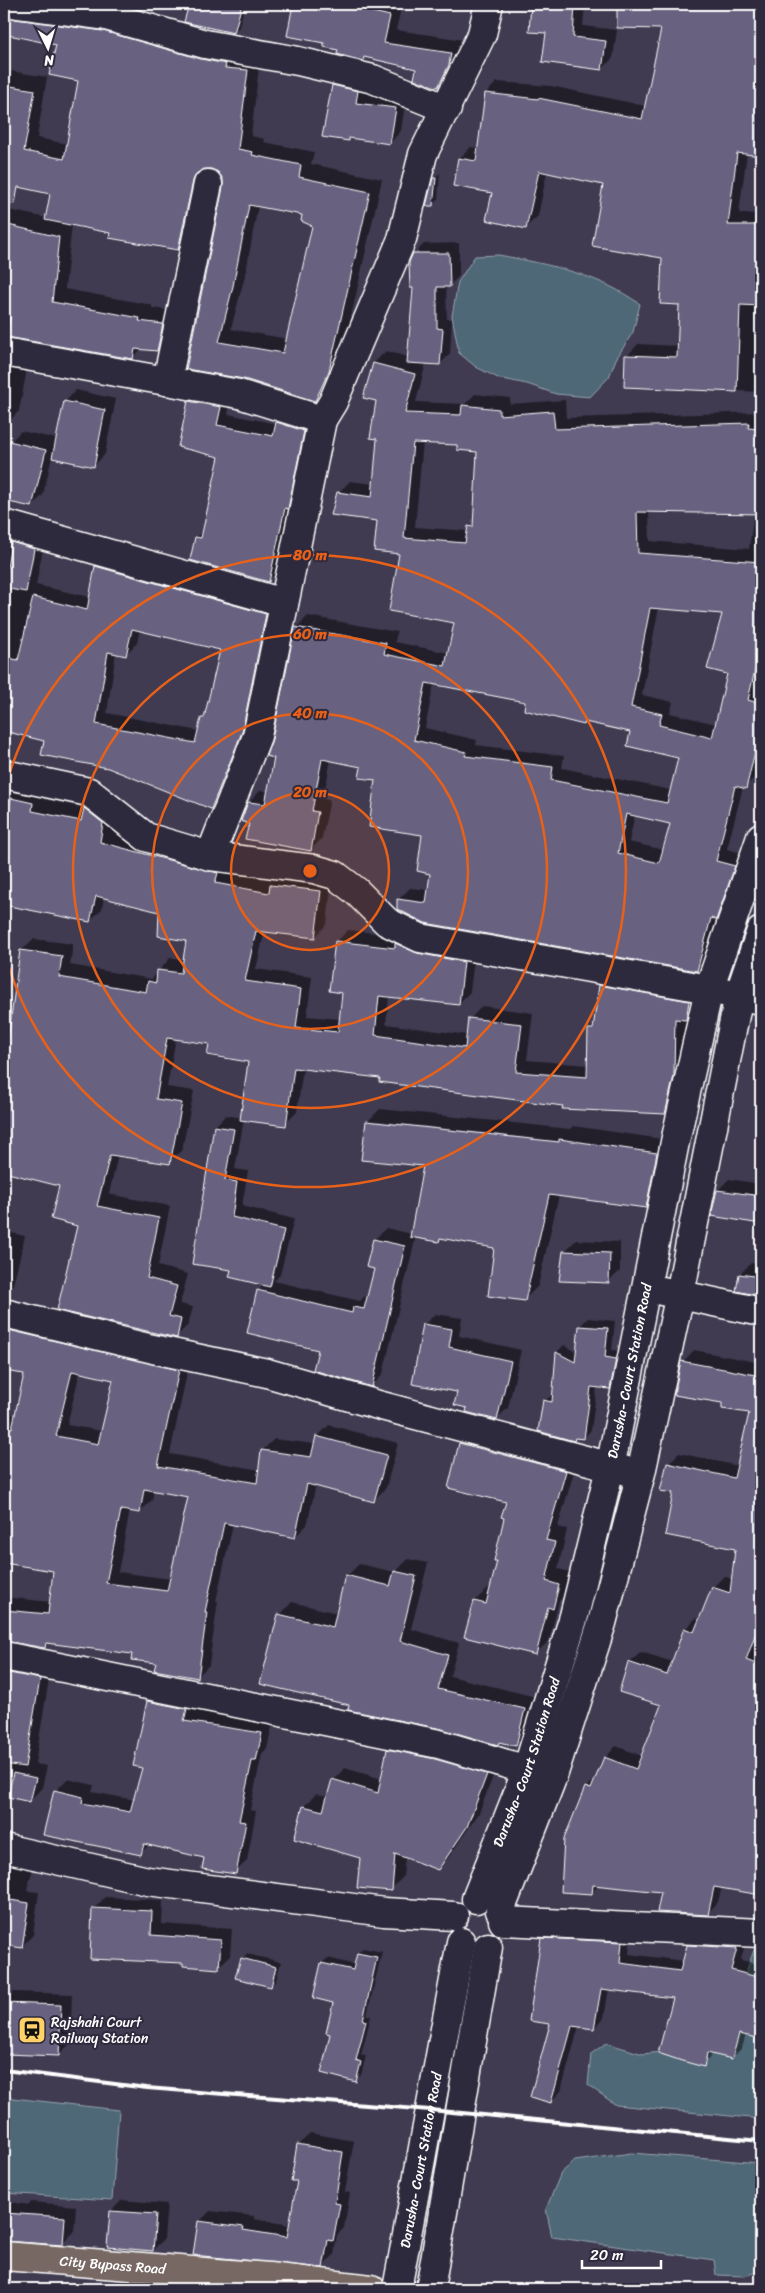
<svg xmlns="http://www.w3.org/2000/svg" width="765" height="2293" font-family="Sriracha,sans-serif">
  <rect width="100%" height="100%" fill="#403b51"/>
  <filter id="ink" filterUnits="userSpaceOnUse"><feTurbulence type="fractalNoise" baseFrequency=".02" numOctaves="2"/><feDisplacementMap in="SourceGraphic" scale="10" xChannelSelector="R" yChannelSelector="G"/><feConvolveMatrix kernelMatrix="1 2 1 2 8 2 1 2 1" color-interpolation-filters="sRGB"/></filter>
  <g filter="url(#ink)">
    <path fill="#4f6877" stroke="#95a4ad" d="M499 255C550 265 596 273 640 304L633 332 616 359 609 377 590 397 556 394 527 384 498 378 476 367 459 353 452 316 458 282 475 256Z
      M754 1950H761V2119L616 2105 588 2085 591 2054 606 2043 643 2054 720 2045Z
      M4 2097 119 2110 112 2200 4 2193Z
      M631 2153 761 2163V2270L745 2276 716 2275 714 2260 552 2237 546 2209 561 2173 575 2161Z"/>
    <path fill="#0007" fill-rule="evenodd" d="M4 4 260 58 251 136 265 139 264 142 314 152 311 164 382 179 342 357 328 387 315 400 244 378 188 368 225 187 224 178 219 171 211 167 205 168 191 236 178 249 72 224 65 289 152 305V308L175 311 170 337 157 350 142 348 133 358 4 336V209L47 218 51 193 4 182V70L47 77 37 138 68 144 79 80 58 44 4 33ZM258 205 303 214 313 225 288 339 231 329 246 272Z
      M190 4H245L239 27 234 32 185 21Z
      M294 4H402L396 30 464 40 462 51 451 72 438 86 417 68 366 56 363 59 326 42 288 35Z
      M532 4H585L583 26 617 30 613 58 602 69 547 32 530 31Z
      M619 4H761V155L747 153 739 213 761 214V678L759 689H761V758L757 775 745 787H743L727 849 746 854 728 906 720 914 708 958 696 970 398 900 410 888 429 890 432 873 424 834 363 766 331 760 323 799 330 800 322 838 311 850 250 823 249 802 261 790 269 792 275 757 274 740 296 628 308 616 397 632 395 642 449 653 455 622 378 520 339 492 350 481 374 484 379 438 377 401 365 397 374 363 386 351 408 357 414 254 424 244 459 243V276L449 286H446L447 319H452L450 354 440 364 426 363 416 402 465 404 475 394 510 398V404L565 400 566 418 761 412V392L625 386 627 356 638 344 679 346 680 304 663 257 604 184 547 172 538 216 526 227 459 159 471 147 479 148 486 93 497 82 551 86 646 106 662 28 618 27ZM423 442 459 444 478 451 475 521 469 531 415 527ZM649 511 754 513 749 549 650 541ZM659 607 723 612 728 673 716 724 670 713 673 702 642 695ZM434 684 527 701 584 724 586 721 631 731 679 757 671 790 562 768 564 756 476 745 477 740 425 728ZM635 814 671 823 664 850 629 842Z
      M344 75 368 80 366 92 406 97 401 131 390 143 352 137 348 140 333 86Z
      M440 173 438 199 433 205 434 179Z
      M4 358 29 359 19 411 8 422 4 421Z
      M76 390 116 399 105 454 94 466 52 457 43 495 32 506 4 499V467L10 442 21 431 57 439 65 402Z
      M201 390 232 396 228 414 277 424 288 411 314 420 279 570 268 581 196 538 204 530 221 456 189 401Z
      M4 528 45 538 36 585 90 597 96 567 107 555 277 603 253 719 222 797 211 808 46 740 4 730ZM140 629 221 649 206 714 202 718 199 731 107 713 116 652 126 654 137 643Z
      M4 780 45 791 43 799 85 808 97 796 115 811 111 830 229 861 227 872 277 880 283 874 332 879 327 924 315 937 265 931 256 969 312 977 307 1016 340 1019 344 992 336 942 348 930 404 936 475 950 470 992 458 1004 389 996 386 1024 468 1035 470 1019 482 1006 533 1013 527 1060 588 1065 589 1029 595 1023 600 986 612 974 700 990 698 1007 686 1018 685 1063 677 1100 665 1113 564 1105 381 1077 303 1068 297 1112 285 1124 244 1119 235 1169 248 1171 242 1206 294 1219 280 1275 274 1281 360 1301 365 1296 368 1297 375 1268 374 1240 386 1228 412 1234 424 1165 367 1122 380 1109 570 1129 573 1126 669 1140 659 1194 645 1207 559 1195 538 1286 524 1300 496 1247 441 1237 439 1240 416 1236 383 1374 372 1386 319 1349 258 1291 264 1285 232 1269 215 1126 226 1115 242 1118 249 1061 210 1043 176 1038 167 1087 194 1091 182 1150 169 1162 118 1155 109 1194 170 1206 158 1266 188 1274 180 1304 193 1307 188 1325 176 1337 79 1225 61 1185 4 1166V1010L13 1012 21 951 34 939 73 944 70 965 152 979 170 958 184 960 188 940 160 911 104 897 102 909 90 921 11 905 4 940ZM377 1121 565 1142V1144L377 1124Z
      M729 1179 761 1184V1231L753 1230 755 1222 718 1190Z
      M4 1231 25 1236 13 1285 4 1294Z
      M576 1240 620 1242V1271L608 1282 565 1251Z
      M751 1263 761 1265V1295L737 1290 740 1274Z
      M435 1314 462 1318 459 1336 521 1350 508 1408 496 1419 469 1407 458 1391 424 1325Z
      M588 1318 615 1321 612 1350 623 1351 617 1380 609 1388 597 1387 591 1430 584 1438 576 1437 574 1439 544 1401 554 1394 557 1352 564 1345 577 1352 580 1326Z
      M46 1325 190 1359 170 1454 260 1470 262 1451 274 1439 315 1444 317 1437 329 1425 398 1443 386 1488 374 1500 316 1485 307 1525 295 1537 233 1524 216 1601H218L209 1665 197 1677 133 1653 50 1642 45 1647 4 1640V1597L51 1602 54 1570 4 1561V1413L16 1415 34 1337ZM80 1372 115 1379 102 1431 67 1425ZM154 1490 189 1496 171 1579 118 1572 130 1510 140 1512 152 1500Z
      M761 1331V1893L722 1887 718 1902 707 1914 663 1891 600 1884 592 1892 566 1839 586 1787 598 1776 605 1758 616 1746 642 1756 662 1704 629 1663 641 1652 673 1662 685 1629 696 1618 701 1619 713 1587 724 1576 733 1580 737 1548 674 1492 668 1464 679 1453 738 1466 750 1412 724 1402 683 1362 694 1350 756 1362Z
      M473 1430 578 1458 558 1527 567 1529 558 1569 571 1572 566 1594 559 1601 549 1641 536 1653 466 1636 475 1601 488 1588 491 1589 506 1517 507 1501 449 1487 460 1443Z
      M408 1559 428 1563 411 1629 459 1643 450 1676 536 1697 528 1732 515 1744 501 1741 498 1744 350 1704 280 1615 292 1602 337 1613 347 1576 359 1564 395 1572Z
      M4 1653 51 1667 35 1764 47 1766 42 1788 30 1800 4 1795Z
      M160 1690 198 1698 195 1710 273 1722 267 1749 262 1754 250 1810 256 1811 247 1861 235 1872 205 1857 150 1844 141 1853 56 1791 67 1779 94 1785 92 1792 135 1800 143 1767 148 1702Z
      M400 1738 498 1763 479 1813 449 1857 437 1869 405 1856 403 1877 391 1889 361 1857 295 1839 304 1806 316 1794 328 1797 333 1780 345 1768 382 1779 388 1750Z
      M4 1853 35 1861 27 1891 39 1892 33 1935 22 1946 4 1943Z
      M105 1897 163 1900 162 1924 232 1929 230 1956 218 1967 185 1962 94 1909Z
      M552 1929 631 1932 629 1954 684 1961 688 1946 698 1936 747 1938 741 1960 761 1965V2038L746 2034 742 2048 732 2058 714 2053 703 2065 675 1997 609 1988 604 2018 594 2028 579 2026 561 2091 551 2102V2023L542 1939Z
      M363 1948 382 1952 367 2015 371 2016 361 2055 366 2056 361 2075 356 2080 331 2033 334 2002 322 1963 328 1958 355 1965 358 1953Z
      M247 1954 281 1962 276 1981 270 1986 242 1959Z
      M14 1992 72 1994 70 2044 58 2055 4 2053V2002Z
      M310 2133 354 2141 345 2192 350 2193 344 2228 337 2235 334 2255 323 2266 199 2222 210 2211 254 2216V2219L290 2225 298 2180 299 2145Z
      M122 2200 167 2204 164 2239 153 2250 111 2211Z
      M4 2201 29 2205 31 2202 76 2206 74 2232 62 2244 4 2239Z"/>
    <path fill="#676280" stroke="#fff" fill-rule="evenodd" d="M189 4H242L234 33 184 22Z
      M293 4H339L390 16 384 43 451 53 449 65 438 87 433 86 414 79 416 69 364 57 363 61 337 54 338 50 324 47V43L287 36Z
      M531 4H575L573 37 606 41 602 70 542 62 546 33 529 32Z
      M617 4H761V156L737 153 728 225H761V306L740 305 737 392 624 387 625 355 677 357 679 305 660 304 662 258 592 246 603 185 539 171 526 229 486 220 492 193 453 186 458 158 476 161 485 93 538 99V98L642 119 661 29 617 28Z
      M4 12 8 17 15 19 103 31 201 59 226 64 225 68 248 70 238 149 253 152 252 155 301 165 299 177 370 192 329 371 315 401 244 379 186 369 223 187V179L218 172 211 169H204L196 174 193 181 178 250 109 238 110 233 45 220 50 194 18 187 15 204 4 203V85L35 90 24 151 64 159 78 81 49 75 56 45 4 34ZM249 205 302 215 301 221 312 226 283 353 219 342 233 286Z
      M332 85 358 91 356 103 396 108 390 144 349 138V141L322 137Z
      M433 178H436L433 206H426Z
      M4 224 59 237 52 302 140 318 139 321 163 324 157 351 135 349 133 359 7 337 10 318 4 317Z
      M413 253H449L450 287H437V328L443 329 440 365 407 363 413 288H410L409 262Z
      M373 363 415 374 405 413 461 415 462 405 499 409V415L553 411 555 429 749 423 748 428 761 429V514L637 512 638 553 761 562V644L748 700 761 704V744L757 743 746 789 735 786 716 861 735 866 716 920 711 918 697 971 425 923 397 909V899L426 903 430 874 417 871 422 835 369 827 375 780 359 778 361 767 322 759 312 811 318 812 311 851 245 839 249 824 241 821 248 802 265 804 274 758 266 756 272 739 295 627 386 643 384 654 445 666 454 623 389 611 399 554 374 551 377 521 331 515 337 492 372 497 377 439 370 438 376 401 363 398ZM413 443 457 445V450L477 452 473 527 468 526 465 543 404 538ZM650 608 722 614 707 669 727 674 712 738 659 725 662 714 631 707ZM426 683 525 702 524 710 584 725 585 722 630 732 627 746 678 758 667 803 551 780 553 767 465 756 466 752 414 740ZM626 814 670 824 659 863 618 853Z
      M64 401 105 410 94 467 52 458Z
      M188 401 221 407 217 425 273 436 276 422 304 431 288 509 285 508 269 582 190 560 195 537 201 538 219 457 178 447Z
      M9 441 46 450 32 507 4 501V462Z
      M11 542 34 549 26 592 4 588Z
      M95 566 266 614 242 732 211 809 108 768 41 755 44 741 4 731V657L18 660 33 597 87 610ZM132 629 220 650 204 718H201L195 743 96 724 108 652 126 656Z
      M11 798 33 803 32 811 81 821 84 808 103 823 100 842 218 873 215 883 269 893 270 885 321 891 315 938 256 931 245 981 301 989 296 1028 338 1032 342 993 329 991 335 941 395 948V943L417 953 464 962 459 1005 379 996 375 1035 465 1048 468 1018 522 1024 516 1072 587 1077 588 1029H593L599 985 689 1001 686 1020 675 1019 674 1076 665 1114 562 1109 563 1106 379 1082 380 1078 294 1068 286 1126 240 1120 248 1062 207 1055 209 1044 167 1038 156 1099 182 1103 170 1164 110 1155 97 1206 159 1218 147 1278 177 1286 169 1316 181 1319 177 1338 57 1310 77 1226 51 1219 59 1186 4 1172V1053L9 1033 20 950 62 956 59 977 146 992 148 981 156 983 157 970 181 973 186 941 158 936 159 912 96 896 90 922 4 905V836Z
      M366 1121 559 1142V1139L657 1153 646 1208 549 1195 525 1301 488 1296 494 1248 440 1238 439 1242 410 1237 423 1166 361 1160Z
      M214 1126 234 1129 225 1180 237 1182 232 1217 284 1230 270 1287 229 1277 231 1270 192 1264Z
      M717 1190 761 1196V1224L711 1216Z
      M373 1239 405 1246 372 1387 313 1370 318 1350 247 1333 257 1290 352 1313 353 1307 364 1309 374 1269 366 1267Z
      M563 1251 610 1253 609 1283 559 1281Z
      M739 1274 761 1277V1296L736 1291Z
      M423 1324 452 1329 449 1347 511 1361 497 1420 466 1412 467 1408 454 1405 457 1392 412 1384Z
      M579 1326 608 1328 605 1357 616 1359 610 1389 591 1387 584 1439 575 1438 574 1441 538 1431 543 1400 552 1402 556 1352 575 1362Z
      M4 1329 179 1370 158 1466 257 1483 261 1450 311 1457 316 1436 387 1455 374 1502 307 1484 295 1538 224 1523 205 1612H207L198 1678 154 1670 156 1663 131 1660 132 1654 46 1643 45 1648 4 1641V1610L48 1614 53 1571 4 1563V1426L12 1428 24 1374 4 1371ZM72 1371 113 1380 98 1444 56 1436ZM144 1489 188 1497 167 1591 106 1583 121 1510 140 1513Z
      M681 1361 761 1376V1619L746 1660 761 1666V1677L754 1696 761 1699V1895L714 1887 708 1915 657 1912 661 1892 593 1885 592 1894 561 1892 564 1839 585 1787 591 1789 604 1757 636 1769 661 1705 619 1692 628 1662 667 1675 684 1628 694 1632 712 1587 730 1593 735 1549 665 1535 673 1493 660 1491 667 1463 734 1478 749 1413 722 1409V1403L674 1395Z
      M459 1443 566 1471 546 1540 555 1542 546 1581 559 1585 553 1609 548 1607 536 1655 464 1637 474 1601 486 1604 497 1561H494L504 1518 501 1517 506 1502 448 1488Z
      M394 1571 416 1576 400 1641 448 1655 438 1689 525 1709 516 1746 499 1742 498 1745 442 1729 348 1710 349 1705 260 1684 278 1614 333 1627 345 1575 390 1586Z
      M4 1672 40 1679 25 1767 4 1764Z
      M147 1701 187 1709 184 1721 262 1733 256 1761H252L239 1821 246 1822 236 1874 202 1869 204 1858 144 1844 141 1855 43 1835 54 1790 83 1797 82 1803 130 1812 142 1768 133 1766Z
      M387 1749 435 1759 487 1774 467 1827 438 1870 395 1854 392 1891 357 1888 360 1858 294 1839 303 1806 323 1811 332 1779 378 1793Z
      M13 1773 36 1778 30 1802 8 1797Z
      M4 1899 29 1903 22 1948 4 1945Z
      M92 1908 152 1911 151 1935 221 1940 219 1969 183 1966V1963L90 1959Z
      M541 1938 622 1942 620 1963 680 1971 687 1945 737 1948 731 1970 761 1978V2039L739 2034 732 2059 707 2053 704 2067 682 2061 658 2053 673 1998 601 1989 594 2029 572 2026 551 2103 530 2097 550 2024 529 2021Z
      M357 1953 377 1957 363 2020 366 2021 356 2060 361 2062 356 2082 321 2073 330 2034 326 2033 333 2003 313 1998 321 1963 353 1970Z
      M241 1958 276 1967 271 1987 235 1978Z
      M4 2003 61 2005 59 2056 4 2054Z
      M297 2144 343 2152 335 2203 340 2204 333 2241 328 2240 323 2268 193 2255 198 2221 244 2227 243 2230 287 2237 297 2181H291Z
      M110 2211 156 2214 153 2251 107 2247Z
      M4 2213 65 2217 63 2245 4 2241Z"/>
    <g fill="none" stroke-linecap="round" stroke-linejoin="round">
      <defs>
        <g id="minor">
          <path d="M17 4 106 16 205 44 298 61 373 79 447 109"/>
          <path d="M4 352 239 394 322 420"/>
          <path d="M167 381 208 184"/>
          <path d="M4 524 284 603"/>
          <path d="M4 774 89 792 146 837 210 856 314 869 335 875 356 891 387 922 420 938 709 989 761 1000"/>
          <path d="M210 856 257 736 322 420 333 402 402 239 423 154 482 34 489 4"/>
          <path d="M662 1291 761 1312"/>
          <path d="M4 1313 153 1349 267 1373 378 1405 627 1471"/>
          <path d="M4 1656 439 1744 527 1770"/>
          <path d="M4 1848 148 1881 384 1912 454 1916"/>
          <path id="s1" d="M476 1899 527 1770 574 1616 610 1468 675 1142 709 989 761 837"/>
          <path d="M500 1911 553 1776 602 1623 641 1473 680 1294 739 995 761 931"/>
          <path d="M503 1921 761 1933"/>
          <path id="s2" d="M397 2289 461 1942"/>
          <path d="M430 2289 488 1947"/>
        </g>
        <g id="major">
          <path id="s3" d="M4 2256 269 2277 371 2289"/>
        </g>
      </defs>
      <use href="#minor" stroke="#fff" stroke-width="31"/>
      <use href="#major" stroke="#fff" stroke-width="31"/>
      <use href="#minor" stroke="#2f2a3d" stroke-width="28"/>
      <use href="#major" stroke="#776864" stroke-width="28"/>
      <path stroke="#fff" stroke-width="4" d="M4 2070 147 2088 430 2110 761 2141"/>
    </g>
  </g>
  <circle cx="310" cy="871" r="79" fill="#e96118" fill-opacity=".12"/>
  <g fill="none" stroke="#e96118" stroke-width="2.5">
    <circle cx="310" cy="871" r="79"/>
    <circle cx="310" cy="871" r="158"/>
    <circle cx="310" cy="871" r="237"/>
    <path d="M4 792A316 316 0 1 1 4 950"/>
  </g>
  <defs>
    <symbol id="station-square" viewBox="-11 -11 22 22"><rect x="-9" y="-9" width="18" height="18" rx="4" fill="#ffd166" stroke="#2f2a3d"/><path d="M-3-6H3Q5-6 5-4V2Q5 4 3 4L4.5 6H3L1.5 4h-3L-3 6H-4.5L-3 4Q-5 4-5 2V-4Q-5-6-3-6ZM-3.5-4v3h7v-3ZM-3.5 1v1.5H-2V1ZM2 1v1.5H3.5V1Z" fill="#111"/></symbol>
  </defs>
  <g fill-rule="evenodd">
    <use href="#station-square" x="16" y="2014" width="32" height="32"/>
  </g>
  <g text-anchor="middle" stroke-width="4" stroke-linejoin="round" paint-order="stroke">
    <g font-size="14" fill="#fff" stroke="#2f2a3d">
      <text dy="5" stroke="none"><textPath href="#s1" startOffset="551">Darusha- Court Station Road</textPath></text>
      <text dy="5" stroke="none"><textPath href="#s1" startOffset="146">Darusha- Court Station Road</textPath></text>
      <text dy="5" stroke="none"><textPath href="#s2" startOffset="131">Darusha- Court Station Road</textPath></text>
      <text dy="5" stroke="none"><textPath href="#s3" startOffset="109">City Bypass Road</textPath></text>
    </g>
    <g font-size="14" fill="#fff" stroke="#2f2a3d" text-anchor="start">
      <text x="51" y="2027">Rajshahi Court<tspan x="51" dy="16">Railway Station</tspan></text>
    </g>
  </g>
  <circle cx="310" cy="871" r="8" fill="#e96118" stroke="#2f2a3d" stroke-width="2.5"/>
  <g font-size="15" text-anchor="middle" font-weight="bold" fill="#e96118" stroke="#2f2a3d" stroke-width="4" stroke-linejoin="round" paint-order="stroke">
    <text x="310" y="560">80 m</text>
    <text x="310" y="639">60 m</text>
    <text x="310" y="718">40 m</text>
    <text x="310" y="797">20 m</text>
  </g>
  <rect width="765" height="2293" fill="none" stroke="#2f2a3d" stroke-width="20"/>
  <rect x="10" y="10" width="745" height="2273" fill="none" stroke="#fff" stroke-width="2" filter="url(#ink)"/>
  <g transform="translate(48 48) rotate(175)" stroke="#2f2a3d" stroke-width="4" paint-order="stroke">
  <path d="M0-4L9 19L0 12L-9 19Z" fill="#ffffff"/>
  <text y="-8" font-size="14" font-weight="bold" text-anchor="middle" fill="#ffffff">N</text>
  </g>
  <path d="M582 2260v8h79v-8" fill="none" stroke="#ffffff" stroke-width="2.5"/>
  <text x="590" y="2260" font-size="15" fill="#ffffff" stroke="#2f2a3d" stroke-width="4" paint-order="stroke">20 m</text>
</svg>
